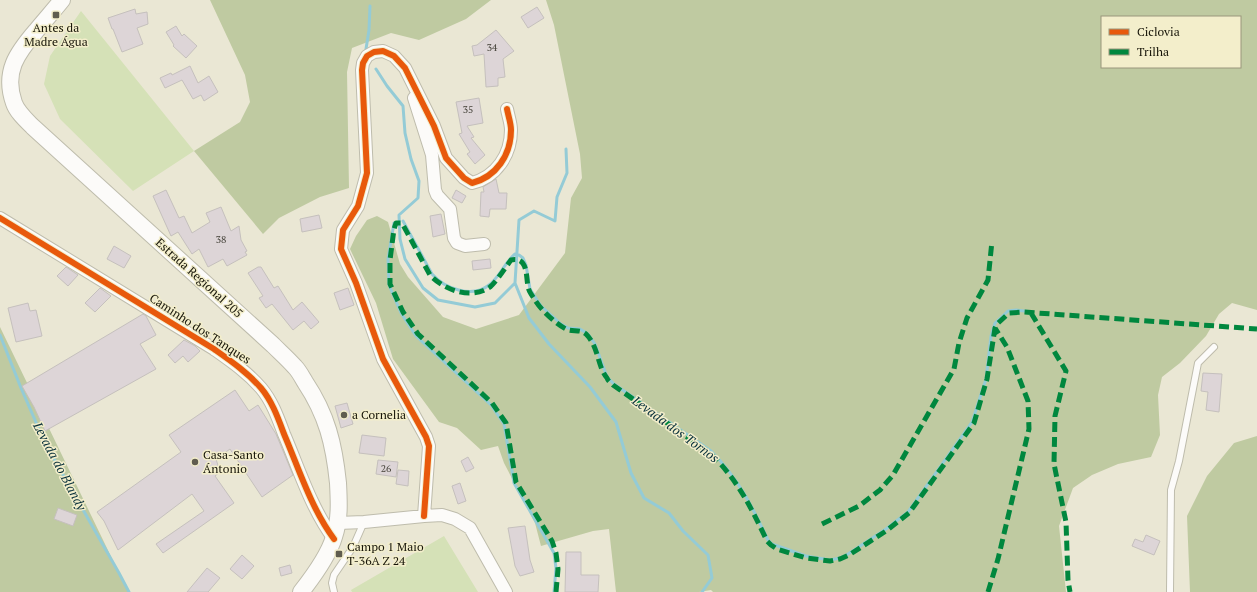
<svg xmlns="http://www.w3.org/2000/svg" width="1257" height="592" font-family="'PT Serif',serif">
  <rect width="100%" height="100%" fill="#eae7d4"/>
  <path fill="#d5e1b7" d="M81 11 194 151 133 191 60 119 44 84 50 56Z
    M444 536 478 592H352L351 590Z"/>
  <path fill="#bfcaa1" fill-rule="evenodd" d="M210 0H491L466 19 419 40 391 33 352 48 347 72 349 188 320 197 279 218 263 234 194 151 240 122 250 102 245 75Z
    M546 0H1257V310L1232 303 1219 314 1206 336 1180 363 1162 377 1158 395 1160 435 1151 457 1118 464 1092 475 1073 488 1059 526 1066 592H713L711 590 699 592H616L609 529 593 531 541 546 535 523 504 463 498 446 481 450 457 428 439 422 393 359 376 303 350 249 356 236 367 220 377 216 388 222 400 264 408 277 443 317 476 329 519 315 565 253 571 198 582 178 580 154 554 25ZM1102 17H1240V67H1102Z
    M0 327 119 573 129 592H0Z
    M1257 436V592H1190L1187 516 1207 476 1234 443Z"/>
  <g fill="none" stroke-linecap="round" stroke-linejoin="round">
    <path stroke="#94cbd6" stroke-width="3" d="M366 49 369 30 370 6
      M376 69 387 86 403 106 405 133 411 159 419 181 418 198 399 215 400 239 405 259 423 288 438 300 475 307 495 303 515 283
      M566 149 567 173 557 197 555 221 534 211 519 220 515 283 529 318 549 344 590 387 616 422 631 473 644 498 669 513 683 531 708 555 712 578 702 592
      M403 221 432 274C444 288 472 299 489 285 499 278 505 262 515 254
      M394 223 388 259 389 285 401 313 416 336 491 405 504 424 514 483 554 553 556 568 554 592
      M519 255 523 258 526 265 530 289 541 306 561 324 568 328 580 329 588 334 595 344 607 377 614 384 711 451C738 478 752 506 768 540L772 544 806 556 830 560 840 558 848 554 886 529 908 512 972 422 986 379 991 336 995 323 1008 311 1016 310 1032 312
      M0 335 21 388 45 443 119 573 129 592"/>
  </g>
  <path fill="#ddd5d7" stroke="#c5c0bd" d="M537 7 544 18 528 28 521 17Z
    M135 9 136 14 147 12 148 24 137 28 143 44 122 52 113 29H112L108 18Z
    M176 26 182 36 184 34 197 46 186 58 173 46 174 45 166 32Z
    M496 30 514 51 503 59 505 77 498 78V86L486 87 484 54 474 56 472 46 477 45Z
    M190 66 198 83 209 76 218 92 204 101 201 95 193 99 182 80 165 88 160 78 171 73 172 75Z
    M479 98 483 123 467 126 474 137 471 138 485 155 475 164 467 154 470 152 459 134 462 133 456 102Z
    M496 179 499 193H507L506 209H490L489 217 480 216 481 192H484L483 187Z
    M166 190 179 218 184 216 192 233 210 222 206 213 221 207 231 231 239 226 241 240 247 251 245 252 247 255 227 266 223 259 208 267 199 249 192 254 178 232 171 236 153 196Z
    M456 190 466 196 462 203 452 198Z
    M441 214 445 234 433 237 430 216Z
    M319 215 322 228 302 232 300 219Z
    M114 246 131 256 124 268 107 259Z
    M490 259 491 268 473 270 472 261Z
    M66 267 78 275 68 286 57 276Z
    M258 267H261L274 288 278 286 293 310 302 302 319 322 311 329 304 321 293 330 272 304 266 308 259 298 263 296 248 273Z
    M100 288 111 296 95 312 85 303Z
    M348 288 354 305 340 310 334 293Z
    M28 303 30 311 36 310 42 336 16 342 8 308Z
    M143 314 146 316 156 335 140 344 156 369 45 431 34 407 22 386Z
    M184 340 195 346 200 351 188 362 183 356 175 363 168 355Z
    M1203 373 1222 374 1219 412 1206 410 1208 392 1201 391Z
    M235 390 249 411 258 405 276 434 293 475 262 497 230 449 216 459 220 472 215 476 234 503 163 553 156 544 204 511 192 494 118 550 104 521 97 512 181 452 169 435Z
    M347 403 353 424 341 428 335 406Z
    M362 435 386 438 384 456 359 453Z
    M468 457 474 468 466 472 461 461Z
    M378 460 398 462 396 477 376 474Z
    M398 470 409 471 408 486 396 484Z
    M460 483 466 501 458 504 452 486Z
    M58 508 77 515 73 526 54 519Z
    M525 526 530 560 534 572 520 576 515 566 508 528Z
    M1146 535 1160 541 1154 555 1132 546 1135 539 1143 542Z
    M566 552H581V575H599L598 592H565Z
    M242 555 254 566 242 579 230 569Z
    M290 565 292 573 281 576 279 568Z
    M207 568 220 578 208 592H187Z"/>
  <g fill="none" stroke-linecap="round" stroke-linejoin="round">
    <defs>
      <path id="lane" d="M334 592 332 583 334 575 353 547 364 522
        M1170 592 1171 490 1179 461 1198 363 1214 347"/>
      <path id="street" d="M414 98 432 155 435 190 437 195 450 209 454 238 457 243 465 246 484 244
        M0 218 214 349C231 361 247 372 261 388 272 401 278 418 284 434 299 469 311 508 334 539
        M424 516 429 446 426 437 383 359 356 283 341 249 343 230 358 206 367 173 362 70 363 63 367 56 374 52 383 51 394 56 405 68 434 126 446 158 464 178 472 183C496 177 511 155 511 130 511 123 508 115 507 109
        M338 523 364 522 424 516 442 515 455 519 470 528 506 592"/>
      <path id="secondary" d="M62 0C54 10 45 20 36 31 17 53 3 72 14 103 17 112 26 120 33 127L273 345C280 352 288 359 295 367 299 371 302 377 305 382 327 415 334 444 338 483 339 502 340 519 334 537 329 554 312 578 301 592"/>
    </defs>
    <use href="#lane" stroke="#bebcac" stroke-width="8"/>
    <use href="#street" stroke="#bebcac" stroke-width="14"/>
    <use href="#secondary" stroke="#bebcac" stroke-width="18"/>
    <use href="#lane" stroke="#fcfbf9" stroke-width="6"/>
    <use href="#street" stroke="#fcfbf9" stroke-width="12"/>
    <use href="#secondary" stroke="#fcfbf9" stroke-width="16"/>
    <path stroke="#00873e" stroke-width="5" stroke-dasharray="10 5" stroke-linecap="butt" d="M1031 313 1066 371 1055 416 1054 464 1066 522 1068 580 1070 592
      M822 524 859 506 880 490 893 475 954 369 959 343 967 318 988 280 992 241
      M556 592 558 569 556 553 552 541 516 482 506 423 492 403 418 334 403 312 390 284V260L394 229 396 223H402L430 275C444 290 471 300 490 287 497 281 505 268 511 260 530 256 525 280 529 290 530 293 533 297 535 300 541 310 556 324 566 329 572 332 581 329 586 334 599 347 597 366 607 378 608 381 611 383 613 385L710 453C737 479 751 507 767 541L771 545 777 549 806 558 830 561 840 559 849 555 886 531 909 513 974 423 987 379 995 328 997 324 1009 313 1024 312 1257 329
      M988 592 998 559 1029 429 1028 401 1007 347 995 328"/>
    <defs>
      <path id="cycleway" d="M0 218 214 349C231 361 247 372 261 388 272 401 278 418 284 434 299 469 311 508 334 539
        M424 516 429 446 426 437 383 359 356 283 341 249 343 230 358 206 367 173 362 70 363 63 367 56 374 52 383 51 394 56 405 68 434 126 446 158 464 178 472 183C496 177 511 155 511 130 511 123 508 115 507 109"/>
    </defs>
    <use href="#cycleway" stroke="#f3eecb" stroke-width="8"/>
    <use href="#cycleway" stroke="#e8590c" stroke-width="6"/>
  </g>
  <g fill="#605d4f" stroke="#f3eecb" stroke-width="1.5">
    <rect x="52" y="11" width="8" height="8" rx="2"/>
    <circle cx="344" cy="415" r="4"/>
    <circle cx="195" cy="462" r="4"/>
    <rect x="335" y="550" width="8" height="8" rx="2"/>
  </g>
  <g text-anchor="middle" stroke-width="3" stroke-linejoin="round" paint-order="stroke">
    <g font-size="10" fill="#47443b">
      <text x="492" y="51">34</text>
      <text x="468" y="113">35</text>
      <text x="221" y="243">38</text>
      <text x="386" y="472">26</text>
    </g>
    <g font-size="12" fill="#151307" stroke="#f3eecb" text-anchor="start">
      <text x="56" y="32" text-anchor="middle">Antes da<tspan x="56" dy="14">Madre Água</tspan></text>
      <text x="352" y="419">a Cornelia</text>
      <text x="203" y="459">Casa-Santo<tspan x="203" dy="14">Ántonio</tspan></text>
      <text x="347" y="551">Campo 1 Maio<tspan x="347" dy="14">T-36A Z 24</tspan></text>
    </g>
    <g font-size="12" fill="#151307" stroke="#f3eecb">
      <text transform="translate(199 278) rotate(42)" y="4">Estrada Regional 205</text>
      <text transform="translate(200 329) rotate(33)" y="4">Caminho dos Tanques</text>
    </g>
    <g font-size="13" font-style="italic" fill="#09313b" stroke="#f3eecb">
      <text transform="translate(676 429) rotate(36)" y="5">Levada dos Tornos</text>
      <text transform="translate(60 466) rotate(62)" y="5">Levada do Blandy</text>
    </g>
  </g>
  <rect x="1101" y="16" width="140" height="52" fill="#f3eecb" stroke="#9a967d"/>
  <rect x="1109" y="29" width="20" height="6" fill="#e8590c" stroke="#9a967d"/>
  <text x="1137" y="36" font-size="12" fill="#151307">Ciclovia</text>
  <rect x="1109" y="49" width="20" height="6" fill="#00873e" stroke="#9a967d"/>
  <text x="1137" y="56" font-size="12" fill="#151307">Trilha</text>
</svg>
